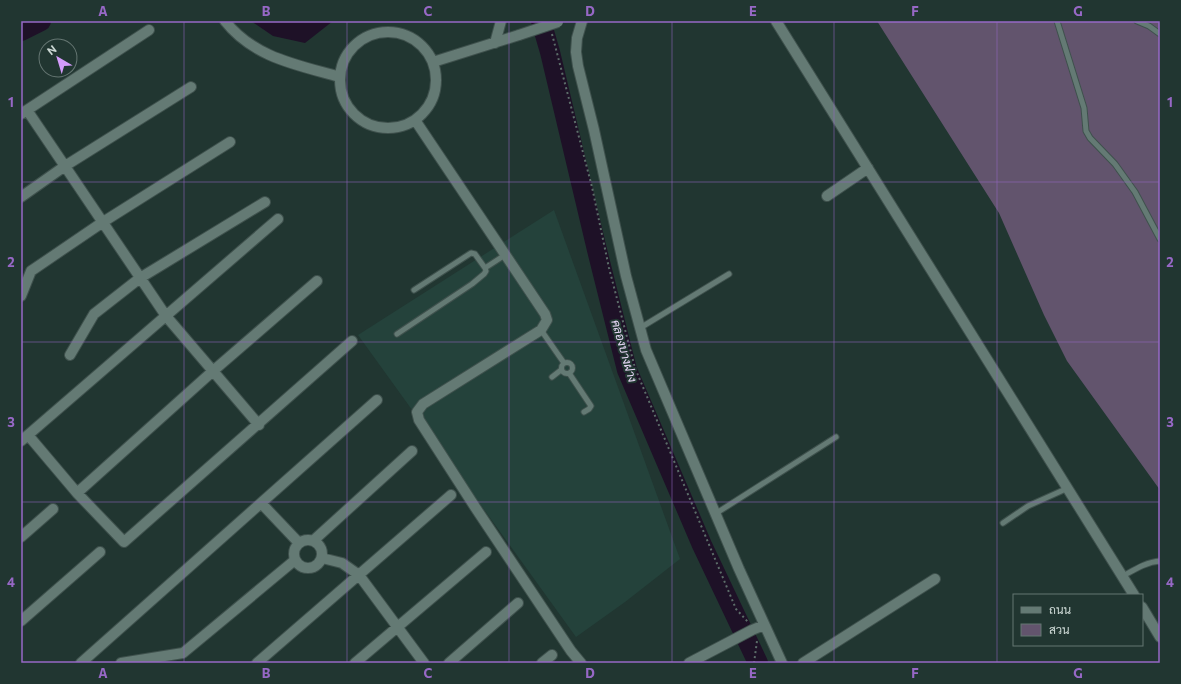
<svg xmlns="http://www.w3.org/2000/svg" width="1181" height="684" font-family="Commissioner,Sarabun,sans-serif">
  <rect width="100%" height="100%" fill="#213631"/>
  <path fill="#24423b" d="M554 210 680 559 625 602 576 637 358 335Z"/>
  <path fill="#62546d" d="M877 21H1160V490L1067 361 1044 315 999 213Z"/>
  <path fill="#1e1127" d="M251 21H333L305 43 273 36Z"/>
  <g fill="none" stroke-linecap="round" stroke-linejoin="round">
    <path stroke="#1e1127" stroke-width="20" d="M541 21 550 52 597 250 627 370 702 545 758 663
      M21 31 41 21"/>
    <defs>
      <path id="lane" d="M1057 21 1084 108 1086 131 1090 138 1115 164 1135 192 1160 239
        M1137 21 1149 26 1160 34
        M414 290 471 253 475 254 485 268
        M640 328 729 274
        M541 330 564 363
        M397 334 472 284 484 274 486 271 485 268 505 255
        M561.5 368a5.5 5.5 0 1 1 11 0a5.5 5.5 0 1 1-11 0Z
        M569 373 591 406 589 409 584 412
        M552 377 561 370
        M715 514 836 437
        M1003 523 1028 506 1068 488
        M1123 576C1134 570 1146 562 1160 561"/>
      <path id="street" d="M225 21C254 58 298 65 340 77
        M582 21 577 38 576 52 578 66 594 130 626 276 646 350 739 569 782 663
        M776 21 1134 595
        M340 80a48 48 0 1 1 96 0a48 48 0 1 1-96 0Z
        M495 43 501 21
        M433 62 519 35
        M27 110 166 316 259 425
        M21 114 149 30
        M415 120 545 314 547 320 541 330 423 404 417 412 419 420 475 507 571 651 581 663
        M827 196 868 168
        M21 197 65 166 191 87
        M21 296 31 271 103 222 230 142
        M70 355 94 314 140 278 265 202
        M28 435 77 493 124 542 352 341
        M21 441 278 219
        M77 493 213 371 317 281
        M261 503 299 543
        M21 537 53 509
        M294 554a14 14 0 1 1 28 0a14 14 0 1 1-28 0Z
        M314 540 412 451
        M322 558 342 563 359 575 424 663
        M1142 607 1160 637
        M21 621 100 552
        M81 663 377 400
        M121 663 183 653 295 560
        M257 663 451 495
        M355 663 486 552
        M449 663 518 603
        M542 663 552 655
        M689 663 752 630 764 625
        M803 663 935 579"/>
    </defs>
    <use href="#lane" stroke="#3f514d" stroke-width="7"/>
    <use href="#street" stroke="#3f514d" stroke-width="12"/>
    <path stroke="#5d6e6a" stroke-width="2" stroke-dasharray="2 3" stroke-linecap="butt" d="M552 34 592 187 609 268 635 368 736 609 748 622
      M754 663 757 641 756 639"/>
    <use href="#lane" stroke="#647a74" stroke-width="5"/>
    <use href="#street" stroke="#647a74" stroke-width="10"/>
    <defs>
      <path id="street-bridge" d="M519 35 558 22"/>
    </defs>
    <use href="#street-bridge" stroke="#3f514d" stroke-width="12" stroke-linecap="butt"/>
    <use href="#street-bridge" stroke="#647a74" stroke-width="10"/>
  </g>
  <path fill="none" stroke="#9768c6" stroke-width="1" stroke-opacity="0.55" d="M184 21V663M347 21V663M509 21V663M672 21V663M834 21V663M997 21V663M21 182H1160M21 342H1160M21 502H1160"/>
  <g text-anchor="middle" stroke-width="4" stroke-linejoin="round" paint-order="stroke">
    <g font-size="12" font-style="italic" fill="#ebdaf9" stroke="#213631">
      <text transform="translate(624 351) rotate(74)" y="4">คลองบางฝาง</text>
    </g>
  </g>
  <rect width="1181" height="684" fill="none" stroke="#213631" stroke-width="44"/>
  <rect x="1013" y="594" width="130" height="52" fill="#213631" stroke="#657672"/>
  <rect x="1021" y="607" width="20" height="6" fill="#647a74" stroke="#657672"/>
  <text x="1049" y="614" font-size="12" fill="#cbd7d3">ถนน</text>
  <rect x="1021" y="624" width="20" height="12" fill="#62546d" stroke="#657672"/>
  <text x="1049" y="634" font-size="12" fill="#cbd7d3">สวน</text>
  <g transform="translate(58 58) rotate(322)"><circle r="19" fill="#213631" stroke="#657672"/>
  <path d="M0-3L7 15L0 10L-7 15Z" fill="#d49cfb"/>
  <text y="-6" font-size="11" font-weight="bold" text-anchor="middle" fill="#cbd7d3">N</text>
  </g>
  <rect x="22" y="22" width="1137" height="640" fill="none" stroke="#9768c6" stroke-width="1.5"/>
  <g font-size="13" text-anchor="middle" font-weight="bold" fill="#9768c6">
    <text x="103" y="16">A</text>
    <text x="266" y="16">B</text>
    <text x="428" y="16">C</text>
    <text x="590" y="16">D</text>
    <text x="753" y="16">E</text>
    <text x="915" y="16">F</text>
    <text x="1078" y="16">G</text>
    <text x="11" y="107">1</text>
    <text x="1170" y="107">1</text>
    <text x="11" y="267">2</text>
    <text x="1170" y="267">2</text>
    <text x="11" y="427">3</text>
    <text x="1170" y="427">3</text>
    <text x="11" y="587">4</text>
    <text x="1170" y="587">4</text>
    <text x="103" y="678">A</text>
    <text x="266" y="678">B</text>
    <text x="428" y="678">C</text>
    <text x="590" y="678">D</text>
    <text x="753" y="678">E</text>
    <text x="915" y="678">F</text>
    <text x="1078" y="678">G</text>
  </g>
</svg>
